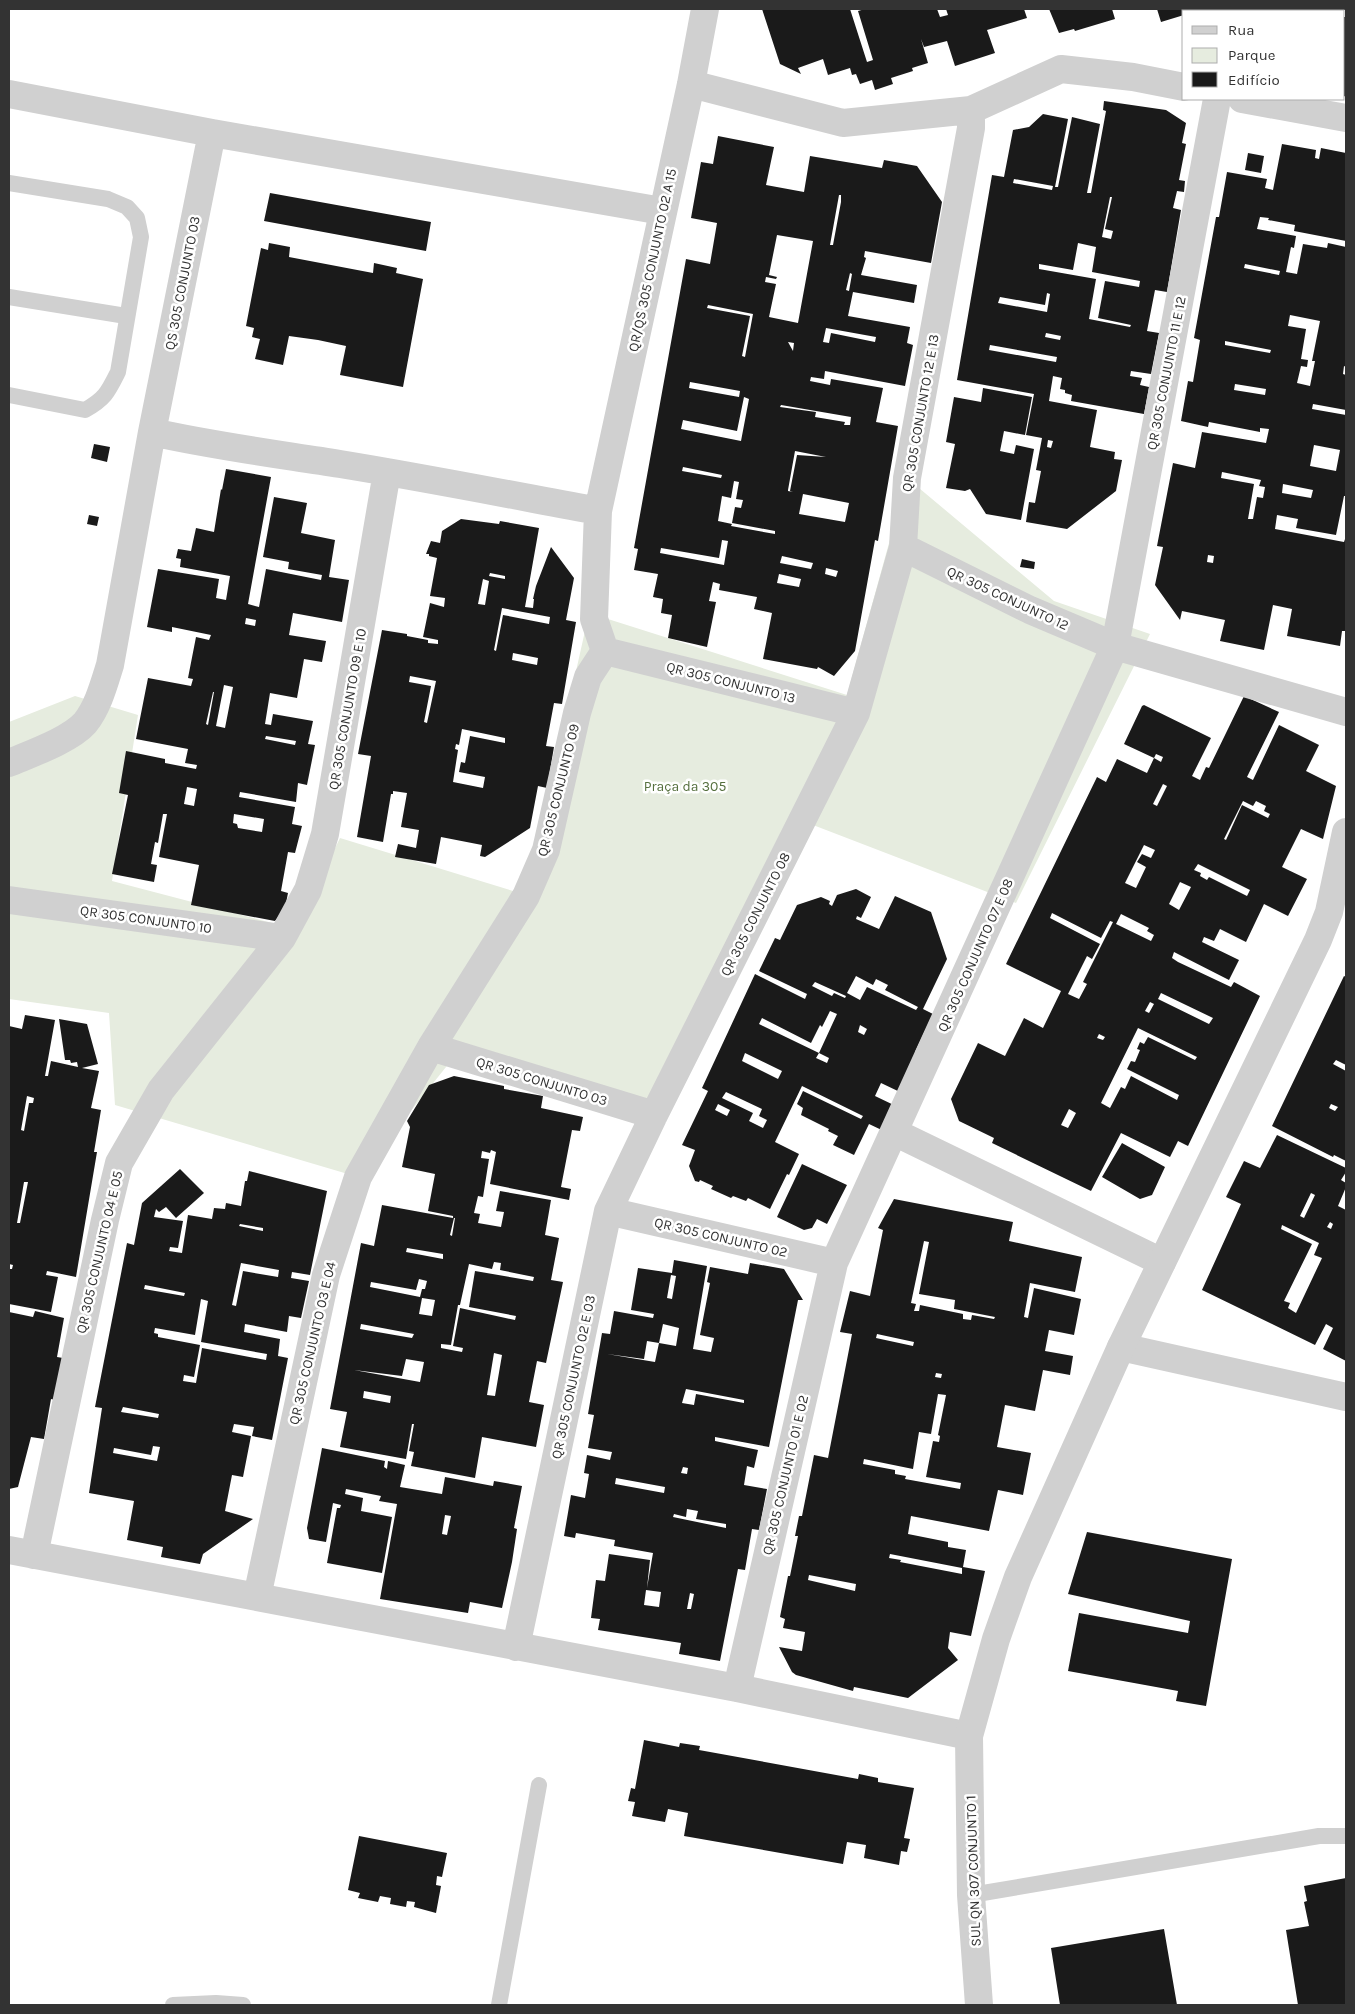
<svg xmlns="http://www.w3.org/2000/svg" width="1355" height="2014" font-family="Karla,sans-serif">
  <rect width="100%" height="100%" fill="#fff"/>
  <path fill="#e6ecdf" d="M907 478 1054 601 1150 634 1016 903 813 825 664 1124 450 1062 358 1177 115 1105 109 1013 9 999V722L75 696 138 715 112 881 295 929 340 838 526 895 589 613 847 695Z"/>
  <path fill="#1a1a1a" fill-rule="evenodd" d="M762 9H850L867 62 873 60 858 11 865 9H937L940 17 948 15 946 9H1024L1027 18 987 30 995 53 955 66 947 41 924 47 921 39 928 63 912 68 913 71 891 78 893 84 875 90 872 80 860 84 856 74 852 75 850 68 828 75 823 59 798 68 801 74 780 64Z
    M1049 9H1112L1115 19 1075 31 1074 29 1059 33Z
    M1157 9H1193L1194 11H1184V15L1161 22Z
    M1297 9 1310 10V11H1296Z
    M1344 17H1346V97L1344 96Z
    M1104 101 1166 110 1186 123 1182 143 1186 144 1179 180 1185 181 1184 192 1177 191 1173 208 1181 210 1167 292 1155 290 1147 331 1159 333 1151 374 1131 371 1130 376 1142 378 1140 385 1149 387 1144 414 1071 401 1072 395 1065 393V390L1060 389 1062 378 1053 376 1049 401 1097 410 1090 447 1115 452 1114 459 1122 460 1116 491 1067 529 1026 522 1029 502 1035 503 1041 471 1036 470 1042 438 1026 435 1034 394 957 380 992 175 1004 177 1013 130 1029 127 1043 114 1068 119 1055 187H1058L1072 117 1100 124 1087 193H1091L1106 111 1103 110ZM1014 179 1053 186 1052 190 1013 183ZM1110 197H1112L1105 229 1113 231 1111 239 1102 237ZM1078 243 1096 247 1092 272 1140 281 1139 287 1105 281 1098 318 1131 325 1130 327 1089 319 1096 279 1039 269V264L1073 270ZM1047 293 1050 294 1047 312 998 303 1000 297 1045 305ZM1046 333 1061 336 1060 340 1045 337ZM990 345 1057 357 1056 362 989 350ZM1048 440 1053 441 1051 448 1047 447Z
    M718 136 774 147 766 185 804 192 810 156 882 168 884 160 917 166 942 202 931 263 865 251 864 257 866 258 861 275 917 285 914 303 853 292 848 316 910 327 907 343 913 345 905 386 825 371 824 379 811 377 810 381 830 385 831 379 883 388 876 422 898 426 878 541 875 540 855 651 834 676 818 667 817 669 763 659 772 613 754 609 757 597 719 590 720 584 713 582 709 601 716 602 707 647 668 638 672 615 661 613 663 599 653 597 658 574 634 570 638 549 634 548 686 259 710 264 717 223 691 218 701 162 713 164ZM839 195H841V202L833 245H830ZM777 235 813 241 798 323 769 317 776 284 765 282 766 277 776 279 777 277 769 275ZM850 273 852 274 849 291 846 290ZM708 305 753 314 745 357 742 356 750 316 707 308ZM826 328 876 337 875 342 831 333 829 343 823 342ZM788 342 794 343 793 351ZM690 382 740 391 739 397 689 388ZM744 397 749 399 741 441 681 429 683 420 737 431ZM781 405 851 417 850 425H844L845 422 815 417 816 412 780 407ZM795 451 826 457 797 455 790 491 793 492 788 491V490ZM683 467 722 475 721 478 682 471ZM734 481 739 482 736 499 743 500 741 508 735 507 732 523 775 531V534L731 526 732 524 718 521 722 496 731 498ZM803 494 849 503 845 522 799 514ZM722 540 728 541 724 565 660 553 661 548 719 558ZM782 556 813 563 811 569 780 563ZM826 568 838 571 836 577 825 574ZM779 574 801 579 799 587 777 583Z
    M1282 144 1316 150 1315 158 1319 159 1321 148 1346 153V241L1294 231 1295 225 1268 220 1269 218 1260 217 1257 229 1296 236 1294 248 1291 247 1286 272 1297 274 1303 244 1327 248 1328 243 1346 247V367L1344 366 1343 374 1346 375V410L1313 404 1312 409 1346 415V496H1344L1336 535 1296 528 1298 519 1277 515 1275 529 1344 542 1346 536V625L1345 631H1342L1340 646 1287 636 1292 609 1273 605 1264 650 1220 641 1225 620 1182 611 1180 620 1155 585 1163 547 1157 546 1173 463 1195 468 1202 432 1266 443 1269 429 1260 428V432L1209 422 1208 427 1181 421 1188 381 1193 382 1200 340 1194 338 1216 217H1219L1227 172 1267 179 1265 188 1273 190ZM1245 264 1280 271 1279 275 1244 268ZM1290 315 1320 321 1312 361H1315L1310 386 1297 383 1301 366 1307 367 1308 360 1301 359 1306 329 1288 326ZM1225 341 1271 350 1270 353 1225 345ZM1235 384 1266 389 1265 395 1234 390ZM1314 445 1340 450 1336 471 1310 466ZM1222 472 1261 480 1259 486 1265 487 1263 498 1257 497 1253 519H1248L1254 484 1221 478ZM1283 484 1313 490 1311 498 1282 493ZM1208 555 1214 556 1213 563 1207 562Z
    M1248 153 1264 156 1261 173 1245 170Z
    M270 193 431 222 426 251 264 221Z
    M269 243 290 247 289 257 373 273 374 263 397 268 396 273 423 279 403 387 340 375 346 346 318 340 289 336 283 365 255 359 260 339 252 337 254 328 246 326 261 248 268 250Z
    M983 388 1032 397 1025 435 1004 431 1000 451 1014 454 1016 445 1034 449 1021 520 986 514 970 489 965 491 946 488 955 444 946 442 954 397 981 402Z
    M94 444 110 447 107 462 91 458Z
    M226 469 271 477 248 604 259 607 266 569 321 580 322 575 288 569 289 562 263 557 274 497 307 503 301 533 335 540 329 577 349 580 342 622 293 613 289 635 326 641 322 662 304 659 297 698 270 693 265 724 271 725 273 714 313 721 308 744 315 745 307 785 298 783 296 802 240 792 239 797 295 807 292 824 302 826 295 853 288 852 281 891 288 893 285 908 275 921 191 905 199 865 159 857 167 814H163L158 843 155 842 151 864 157 865 154 882 112 874 128 795 119 793 126 751 165 759V763L196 769 197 765 185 763 188 749 136 739 148 678 191 686 193 679 188 678 196 637 209 640 211 635 172 627V632L147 627 158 569 219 579 216 598 226 600 230 576 180 567 181 559 176 558 178 549 191 551 196 528 214 532 221 489 222 490ZM246 618 256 620 255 626 245 624ZM224 685 233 687 225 728 216 726ZM213 692H214L208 725 206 724ZM266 736 296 741 295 745 265 739ZM187 787 197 789 194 806 184 804ZM234 814 264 819 262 832 238 828 237 824 233 823Z
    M89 515 99 517 97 526 87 524Z
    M461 519 499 524 500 521 539 528 525 607 533 608 534 599H533L536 586 551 547 574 578 566 620 576 622 562 704 554 703 546 746 554 747 547 788 538 786 530 828 485 857 480 856 482 845 441 837 436 864 395 857 398 844 416 848 419 830 401 827 407 793 393 791V794H391L383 842 357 837 371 756 358 754 382 630 407 634V636L428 640V643L438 644V640L423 637 430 603 444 607 445 598 430 596 437 558 429 556V554H426L431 541 440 543 442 531ZM490 573 505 576V579L489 576ZM483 579 489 581 485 605 478 604ZM502 608 550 617 549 624 503 615 496 651 494 650ZM513 653 538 658 537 665 512 660ZM410 676 436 681 427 723 424 722 431 686 409 682ZM462 729 505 738V743L470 736 465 763 461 762 459 772 485 777 483 788 453 782 458 750 455 749 456 744 459 745Z
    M1022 559 1035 562 1034 569 1020 567Z
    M1244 696 1279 712 1247 777 1253 780 1279 725 1319 745 1306 771 1336 786 1323 839 1301 829 1282 867 1307 879 1288 916 1264 904 1246 942 1220 929 1214 941 1204 937 1202 942 1239 960 1229 980 1174 952 1172 958 1178 962 1231 987 1234 982 1260 996 1188 1146 1178 1141 1170 1157 1121 1133 1091 1191 992 1143 994 1138 959 1121 951 1099 978 1043 1005 1056 1024 1018 1043 1028 1061 991 1006 964 1097 777 1106 782 1117 759 1147 773 1154 758 1124 744 1142 706 1144 705 1211 738 1192 776 1200 780 1206 767 1209 768ZM1156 754 1163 757 1161 762 1154 758ZM1163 784 1167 786 1157 806 1153 804ZM1243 801 1253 806 1256 801 1266 806 1264 811 1270 814 1268 818 1242 805 1226 840 1224 839ZM1144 845 1155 850 1151 858 1142 854 1137 862 1146 867 1136 888 1125 883ZM1198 864 1250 890 1247 896 1209 877 1207 880 1200 876 1201 873 1194 870ZM1180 882 1191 887 1179 910 1169 904ZM1052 913 1101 938 1110 921 1113 922 1083 982 1087 984 1079 999 1068 994 1087 956 1092 959 1100 944 1050 918ZM1121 914 1149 928 1147 931 1154 935 1151 941 1116 924ZM1161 993 1213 1018 1209 1024 1158 999ZM1150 1002 1154 1004 1149 1013 1145 1011ZM1138 1028 1197 1057 1195 1060 1148 1037 1144 1044 1140 1042 1137 1049 1140 1050 1135 1062 1131 1061 1127 1069 1179 1095 1177 1100 1131 1076 1125 1089 1121 1087 1110 1108 1101 1103ZM1099 1034 1105 1037 1103 1040 1097 1038ZM1069 1109 1076 1113 1068 1128 1061 1125Z
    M856 889 871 897 861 918 857 916 856 919 879 929 895 896 931 912 947 959 923 1009 933 1014 915 1052 921 1055 902 1093 881 1083 875 1096 900 1108 888 1133 869 1124 854 1155 833 1145 838 1136 828 1131 829 1129 801 1115 803 1108 797 1104 803 1091 861 1119 863 1116 802 1086 775 1142 799 1154 789 1175 787 1174 770 1209 748 1198 746 1201 733 1196 731 1198 711 1189 713 1186 700 1180 699 1182 695 1181 689 1166 695 1150 682 1145 708 1091 702 1088 755 974 805 999 807 994 759 971 775 938 780 940 797 905 821 897 830 901 829 904 832 906 837 895ZM856 976 873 985 876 979 888 985 885 990 918 1007 916 1010 867 987 860 1000 847 993ZM815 982 846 996 845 998 834 993 832 996 812 986ZM830 1011 837 1014 819 1053 759 1024 762 1018 811 1043 820 1025 822 1027ZM860 1025 867 1029 864 1035 858 1032ZM745 1053 782 1071 778 1079 742 1061ZM819 1053 829 1058 827 1063 816 1058ZM726 1092 762 1109 759 1116 767 1120 763 1128 749 1121 753 1113 722 1098ZM718 1104 730 1110 727 1116 715 1110Z
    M1344 976 1346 977V1065L1336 1060 1333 1064 1346 1071V1161L1334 1155 1333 1157 1272 1126ZM1331 1104 1338 1107 1335 1111 1329 1108Z
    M25 1015 55 1020 45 1076H48L51 1061 78 1067 77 1062 71 1063 70 1060H65L59 1019 87 1024 98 1064 82 1068 99 1071 91 1108 101 1110 94 1152H97L76 1277 47 1271 46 1275 58 1277 51 1312 9 1304V1269H12L13 1265 9 1264V1026L22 1029ZM27 1096 34 1098 33 1103H29L24 1131 21 1130ZM24 1182H28L20 1223H17Z
    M454 1076 504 1086V1089L543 1096 541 1108 583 1117 580 1131 572 1130 561 1187 571 1189 569 1200 490 1184 496 1152 491 1150 490 1153 482 1151 481 1158 489 1159 483 1197 478 1196 474 1213 480 1214 478 1223 501 1227 504 1212 496 1211 500 1191 551 1200 545 1235 559 1238 551 1280 563 1282 546 1363 537 1361 529 1402 544 1405 536 1447 482 1437 475 1478 411 1466 414 1452 409 1451 414 1424H412L406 1459 340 1447 347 1412 330 1409 361 1243 374 1246 382 1205 453 1218V1216L428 1211 435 1174 402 1167 410 1127 407 1121 429 1085ZM454 1218H455L452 1236 450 1235ZM407 1248 443 1254V1259L406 1252ZM494 1262 501 1263 500 1270 534 1277 533 1281 475 1271 469 1307 516 1316 515 1320 460 1308 453 1346 463 1348 462 1352 441 1348V1344L451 1345 458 1305H460L469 1264 492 1269ZM419 1279 427 1281 425 1289H422L420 1297 370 1287 371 1282 416 1290ZM422 1298 435 1300 432 1316 419 1314ZM361 1324 414 1334 412 1338 360 1329ZM494 1353 502 1355 495 1396 487 1395ZM406 1359 424 1362 420 1382 354 1370 402 1376ZM364 1391 391 1396 390 1403 363 1398Z
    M1277 1135 1346 1168V1172L1341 1180 1346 1183V1187L1338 1206 1346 1210V1361L1323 1349 1333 1328 1326 1324 1315 1345 1202 1290 1241 1204 1226 1197 1244 1161 1260 1168ZM1311 1193 1315 1195 1304 1218 1300 1216ZM1330 1222 1333 1224 1331 1229 1327 1227ZM1282 1225 1319 1243 1314 1255 1322 1258 1296 1313 1288 1308 1290 1303 1284 1301 1312 1244 1281 1229Z
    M1122 1143 1165 1167 1152 1195 1140 1199 1102 1177Z
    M802 1164 847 1185 827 1224 817 1219 812 1228 804 1230 777 1217Z
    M180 1169 204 1193 176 1218 166 1207 159 1212 156 1209 154 1217 183 1221 178 1248 170 1247 169 1251 182 1253 188 1215 212 1219 214 1208 225 1209 226 1203 241 1206 245 1181H247L249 1171 327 1191 310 1275 292 1272 291 1278 309 1281 301 1318 289 1316 287 1332 245 1324 244 1332 280 1339 278 1356 288 1358 272 1440 252 1436 254 1427 234 1424 232 1432 251 1436 243 1477 232 1475 225 1511 253 1519 203 1554 200 1564 161 1557 163 1547 127 1540 134 1501 89 1493 102 1408 95 1407 127 1243 134 1245 142 1203ZM240 1224 263 1228V1231L239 1226ZM241 1263 279 1270 278 1277 243 1271 236 1306 232 1305ZM145 1285 185 1293 184 1296 144 1289ZM201 1299 208 1301 201 1342 267 1354 266 1360 202 1348 196 1383 183 1381 184 1375 194 1377 200 1345 158 1337V1334L154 1333 155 1328 195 1335ZM123 1407 159 1414 158 1418 121 1412ZM153 1446 160 1447 157 1461 113 1453 114 1448 151 1455Z
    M894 1199 1013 1222 1009 1241 1082 1257 1075 1292 1030 1283 1024 1317 1028 1318 1034 1288 1081 1299 1074 1335 1049 1330 1045 1351 1073 1356 1070 1375 1043 1370 1035 1411 1005 1405 997 1447 1031 1453 1023 1495 998 1490 989 1531 911 1516 908 1534 948 1542V1547L966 1550 963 1567 985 1571 971 1636 950 1632 948 1648 958 1660 908 1698 854 1687 853 1691 796 1675 792 1672 779 1647 802 1651 805 1632 783 1628 785 1619 780 1617 788 1576H790L798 1536H795L799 1516H802L814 1455 828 1458 852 1334 840 1332 850 1291 870 1296 883 1230 878 1228ZM924 1241 929 1242 919 1294 955 1300 954 1309 995 1317 994 1319 972 1315 971 1320 963 1319V1314L920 1305 919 1311H914L916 1304 911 1303ZM877 1334 914 1342 913 1346 876 1338ZM936 1373 942 1374 941 1378 935 1377ZM938 1394 946 1395 938 1435 940 1436 939 1442 933 1441 926 1477 961 1483 960 1489 905 1479 906 1476 895 1474V1470L863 1464 864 1459 913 1469 919 1432 931 1434ZM890 1554 962 1568V1574L900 1562 901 1560 889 1558ZM809 1575 856 1584 855 1591 808 1580Z
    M674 1260 707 1266 693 1349 711 1352 714 1338 700 1335 710 1283 707 1282 710 1267 748 1274 750 1263 784 1269 803 1300H798L769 1447 715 1437V1441L758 1450 754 1468 747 1466 744 1485 767 1489 759 1530 752 1529 745 1570 738 1569 720 1661 679 1654 681 1643 598 1630 600 1619 591 1618 596 1580 605 1581 609 1554 650 1560 647 1588 653 1553 614 1546 615 1540 576 1533 575 1538 564 1536 571 1495 585 1498 589 1474 584 1473 587 1455 610 1460 612 1452 588 1448 594 1415 588 1414 602 1333 610 1334 614 1311 653 1318 654 1314 631 1310 638 1268 672 1273ZM671 1275 676 1276 672 1299 667 1298ZM663 1324 679 1328 676 1346 659 1343 655 1362 607 1354 644 1359 647 1341 659 1343ZM686 1389 744 1400V1403L696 1394 694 1405 682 1403ZM683 1467 688 1468 687 1474 681 1473ZM616 1478 665 1487 664 1493 615 1484ZM687 1509 698 1511 696 1519 726 1524V1528L673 1517 674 1514 686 1517ZM646 1590 661 1592 659 1607 644 1605ZM690 1593 694 1594 691 1609H687Z
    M35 1311 64 1318 57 1357 63 1358 55 1400 51 1399 44 1439 31 1437 18 1487 9 1489V1312L33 1317Z
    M322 1448 385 1461 384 1467 387 1469 388 1461 405 1465 400 1487 442 1494 445 1477 493 1486 494 1481 522 1486 514 1528 517 1529 512 1562 502 1608 470 1602 468 1613 380 1599 397 1504 379 1501 381 1496 346 1489 345 1494 363 1498 361 1511 392 1517 382 1573 327 1563 337 1508H340L341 1505 333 1503 326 1542 309 1539 307 1528ZM445 1515 451 1516 447 1535 442 1534Z
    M1087 1532 1232 1559 1206 1706 1176 1701 1178 1691 1068 1671 1079 1613 1188 1633 1190 1621 1068 1594Z
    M644 1740 679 1747 680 1743 700 1746 699 1750 858 1779 859 1774 878 1778V1782L914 1788 904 1838 910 1839 907 1852 901 1851 899 1865 864 1858 866 1845 847 1842 843 1864 684 1836 688 1813 668 1809 665 1822 632 1816 635 1802 628 1801 631 1788 635 1789Z
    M359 1836 447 1853 442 1877 437 1876 436 1885 441 1886 436 1913 414 1907 415 1902 407 1901 406 1907 390 1904 391 1898 380 1896 378 1902 358 1898 360 1893 348 1890Z
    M1346 1878V2005H1298L1286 1930 1309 1926 1304 1902 1307 1901 1304 1886Z
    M1164 1929 1177 2005H1060L1051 1948Z"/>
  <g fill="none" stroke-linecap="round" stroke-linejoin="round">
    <path stroke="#d0d0d0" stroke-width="16" d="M9 183 108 199 127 207 137 218 141 237 118 372C108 392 105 399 85 410L9 395
      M9 297 126 316
      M971 1895 1319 1836H1346
      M173 2005 216 2003 243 2005
      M499 2005 539 1785"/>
    <path stroke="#d0d0d0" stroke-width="28" d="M1233 11 1234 9
      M691 84 843 123 971 110 1061 69 1133 77 1184 87
      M9 94 212 133 662 211
      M1242 99 1346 118
      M152 432 212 133
      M903 547 1030 610 1115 646 1346 712
      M605 651 856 713
      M9 763C30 754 70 740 85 723 98 707 104 684 110 665L152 432C214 446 277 454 340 464 426 478 512 495 598 511
      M9 900 282 938
      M431 1047 654 1115
      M894 1132 1162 1262
      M608 1211 834 1263
      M1121 1347 1346 1397
      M9 1550 737 1688 969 1736
      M34 1555 105 1220 119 1163 161 1090 282 938 308 890 325 834 387 472
      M257 1597 326 1275 358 1177 431 1047 526 896 546 850 577 713 588 677 605 651 594 619 598 511 691 84 705 9
      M516 1647 608 1211 654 1115 856 713 903 547 907 478 971 128V110
      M737 1688 834 1263 1115 646 1217 99"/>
    <path stroke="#d0d0d0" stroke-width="28" d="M979 2005 971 1895 969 1736 996 1639 1018 1577 1121 1347 1318 940 1329 912 1346 832"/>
  </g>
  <g text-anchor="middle" stroke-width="5" stroke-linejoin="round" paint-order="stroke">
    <g font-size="14" fill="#333" stroke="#fff">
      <text transform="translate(652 260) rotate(-78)" y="5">QR/QS 305 CONJUNTO 02 A 15</text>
      <text transform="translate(182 283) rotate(-79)" y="5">QS 305 CONJUNTO 03</text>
      <text transform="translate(1166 373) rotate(-79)" y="5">QR 305 CONJUNTO 11 E 12</text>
      <text transform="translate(920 413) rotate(-80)" y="5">QR 305 CONJUNTO 12 E 13</text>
      <text transform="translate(1008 598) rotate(25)" y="5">QR 305 CONJUNTO 12</text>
      <text transform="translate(731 682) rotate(14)" y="5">QR 305 CONJUNTO 13</text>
      <text transform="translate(347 709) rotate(-80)" y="5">QR 305 CONJUNTO 09 E 10</text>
      <text transform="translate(558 790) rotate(-76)" y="5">QR 305 CONJUNTO 09</text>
      <text transform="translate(755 914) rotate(-63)" y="5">QR 305 CONJUNTO 08</text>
      <text transform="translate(146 919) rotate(8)" y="5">QR 305 CONJUNTO 10</text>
      <text transform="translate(975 955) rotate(-66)" y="5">QR 305 CONJUNTO 07 E 08</text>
      <text transform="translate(542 1081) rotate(17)" y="5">QR 305 CONJUNTO 03</text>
      <text transform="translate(721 1237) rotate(13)" y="5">QR 305 CONJUNTO 02</text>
      <text transform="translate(99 1252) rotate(-77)" y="5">QR 305 CONJUNTO 04 E 05</text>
      <text transform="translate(312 1343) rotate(-77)" y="5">QR 305 CONJUNTO 03 E 04</text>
      <text transform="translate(573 1377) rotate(-78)" y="5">QR 305 CONJUNTO 02 E 03</text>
      <text transform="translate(785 1475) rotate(-77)" y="5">QR 305 CONJUNTO 01 E 02</text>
      <text transform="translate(973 1871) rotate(-92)" y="5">SUL QN 307 CONJUNTO 1</text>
    </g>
    <g font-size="14" fill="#56703f" stroke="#fff">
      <text x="685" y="791">Praça da 305</text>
    </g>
  </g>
  <rect width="1355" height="2014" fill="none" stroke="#333333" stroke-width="20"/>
  <rect x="1182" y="10" width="162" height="90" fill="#ffffff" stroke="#adadad"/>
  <rect x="1192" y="26" width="25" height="8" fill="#d0d0d0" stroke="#adadad"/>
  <text x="1228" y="35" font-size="15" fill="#333333">Rua</text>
  <rect x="1192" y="48" width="25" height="15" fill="#e6ecdf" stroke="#adadad"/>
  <text x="1228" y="60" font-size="15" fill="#333333">Parque</text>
  <rect x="1192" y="72" width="25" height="15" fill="#1a1a1a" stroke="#adadad"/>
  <text x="1228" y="85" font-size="15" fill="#333333">Edifício</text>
</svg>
